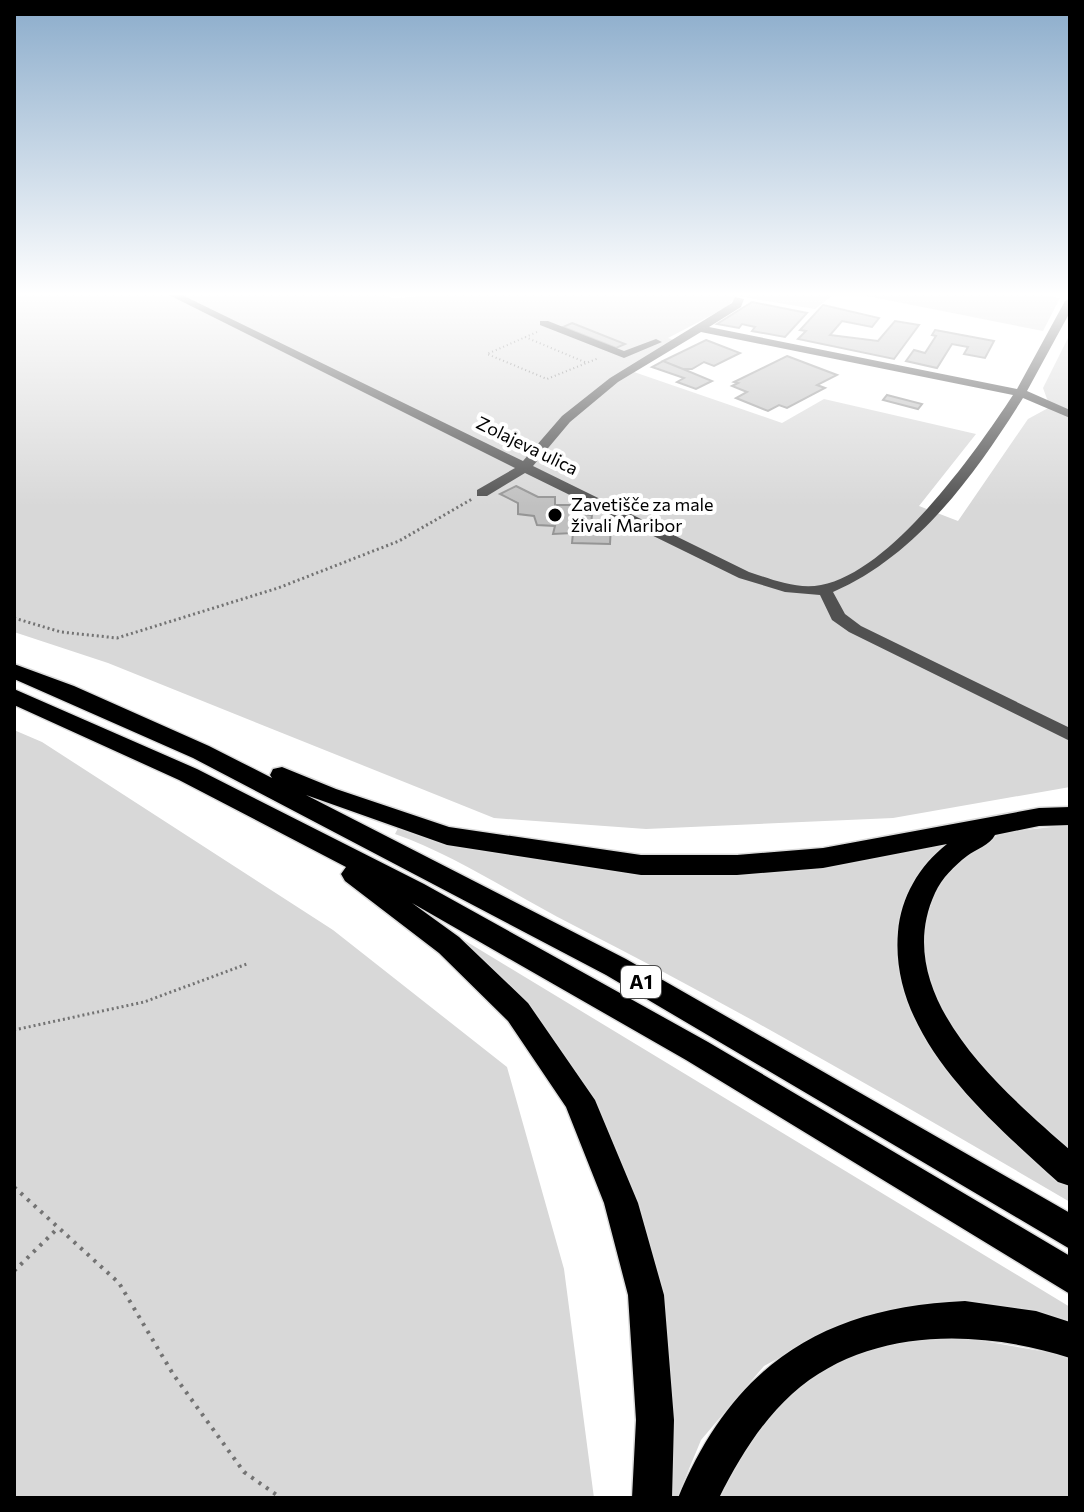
<svg xmlns="http://www.w3.org/2000/svg" width="1084" height="1512" font-family="Commissioner,sans-serif">
  <rect width="100%" height="100%" fill="#fff"/>
  <path fill="#d8d8d8" d="M14 295H385L393 298 443 295H833L815 309 737 296 727 307 668 338 680 342 634 372 782 423 824 399 976 434 919 506 958 521 1028 419 1050 407 1043 388 1070 334V787L893 818 646 829 494 818 108 663 14 632Z
    M862 295H1046L1060 298 1043 331Z
    M14 730 42 742 333 930 507 1067 564 1269 594 1498H14Z
    M1070 825V1156L979 1070 939 1011 917 961 935 880 973 845 1008 832Z
    M398 828 476 849 579 866 697 873 958 841 932 863 908 892 899 919V970L928 1030 1070 1180V1202C906 1106 742 1011 573 925 514 895 457 856 395 834Z
    M444 928 1070 1307V1329L827 1332 764 1366 701 1440 677 1498H667L642 1236 617 1149 581 1089Z
    M907 1335 966 1338 1070 1356V1498H716L773 1405 843 1357Z"/>
  <path fill="#c0c0c0" stroke="#959595" stroke-width="2" d="M752 302 807 313 785 337 752 331 755 327 742 324 739 328 717 324Z
    M823 305 879 318 872 327 842 321 830 335 878 341 895 321 919 325 894 359 798 339 806 331 800 330Z
    M572 323 625 344 616 348 563 327Z
    M935 330 994 341 985 358 964 354 968 347 952 344 937 368 906 361 914 350 925 353 936 336 932 335Z
    M706 340 740 353 714 366 704 362 692 369H683L663 361Z
    M787 356 837 375 817 385 825 388 787 408 779 405 768 411 736 398 747 392 732 386 738 383 734 382Z
    M663 361 683 369 712 381 696 389 677 382 684 378 652 367Z
    M887 395 922 404 918 409 883 400Z
    M516 486 538 497H555V505H573V513L592 515 591 524 611 525 610 544 572 543 573 533 553 534 555 526 537 525 534 516 518 514V503L500 494Z"/>
  <g fill="none" stroke-linecap="round" stroke-linejoin="round">
    <defs>
      <path id="highway" d="M14 664 74 686 209 746 272 778 270 775 273 769 282 767 336 789 449 827 641 855H737L823 848 1039 808 1070 807V825L1039 826 995 835C990 845 976 849 967 856 954 866 942 878 935 893 888 995 1003 1091 1070 1150V1186L1058 1182C989 1119 889 1036 898 932 901 897 919 866 947 844L823 868 737 875H641L447 845 306 795 626 959 1070 1213V1249L606 975 193 758 14 679Z
        M14 689 197 769 424 884 708 1042 1070 1256V1294L686 1060 412 903 459 937 528 1003 595 1100 638 1203 664 1295 674 1420 672 1498H632L636 1420 628 1295 604 1203 566 1107 508 1021 439 953 345 881 341 874 346 867 179 780 14 705Z
        M965 1301 1036 1311 1070 1322V1358C980 1329 868 1326 792 1394 761 1422 738 1460 719 1498H678C733 1365 823 1307 965 1301Z"/>
    </defs>
    <use href="#highway" stroke="#dbdbdb" stroke-width="3"/>
    <path stroke="#737373" stroke-width="2" stroke-dasharray="1 3" stroke-linecap="butt" d="M537 332 487 354 547 379 599 358
      M525 337 587 363"/>
    <path stroke="#737373" stroke-width="3" stroke-dasharray="2 3" stroke-linecap="butt" d="M14 618 61 632 117 638 278 588 399 541 472 499
      M14 1030 144 1002 247 964"/>
    <path stroke="#737373" stroke-width="4" stroke-dasharray="3 6" stroke-linecap="butt" d="M14 1187 119 1283 173 1374 244 1472 281 1498
      M14 1271 57 1229"/>
    <path fill="#515151" fill-rule="evenodd" d="M169 295H182L523 461 562 416 610 378 732 303 735 297 744 299 741 307 709 327 1017 389 1065 301 1070 298V312L1027 391 1070 410V418L1023 398C975 474 918 555 833 592L845 614 861 626 1070 728V741L849 632 832 620 820 595 785 592 739 578 525 473 487 496H477V490L515 468ZM701 332 1013 395C975 453 891 572 821 585 797 590 771 579 749 572L533 466 570 422 618 382Z
      M540 321H548L624 351 656 339 662 342 624 358 540 325Z"/>
    <use href="#highway" fill="#000" fill-rule="evenodd"/>
  </g>
  <linearGradient id="sky" x2="0" y2="1"><stop stop-color="#8baccb"/><stop offset="0.58" stop-color="#fff"/><stop offset="1" stop-color="#fff" stop-opacity="0"/></linearGradient>
  <rect width="1084" height="507" fill="url(#sky)"/>
  <circle fill="#000" stroke="#fff" stroke-width="3" cx="555" cy="515" r="8"/>
  <g text-anchor="middle" stroke-width="8" stroke-linejoin="round" paint-order="stroke">
    <g font-size="18" fill="#000" stroke="#fff">
      <text transform="translate(527 446) rotate(26)" y="6">Zolajeva ulica</text>
    </g>
    <g font-size="18" fill="#000" stroke="#fff" text-anchor="start">
      <text x="571" y="511">Zavetišče za male<tspan x="571" dy="21">živali Maribor</tspan></text>
    </g>
    <rect fill="#fff" stroke="#4c4c4c" stroke-width="2" x="621" y="966" width="40" height="32" rx="6"/>
    <g font-size="20" font-weight="bold" fill="#000">
      <text x="641" y="989">A1</text>
    </g>
  </g>
  <rect width="1084" height="1512" fill="none" stroke="#000000" stroke-width="32"/>
</svg>
